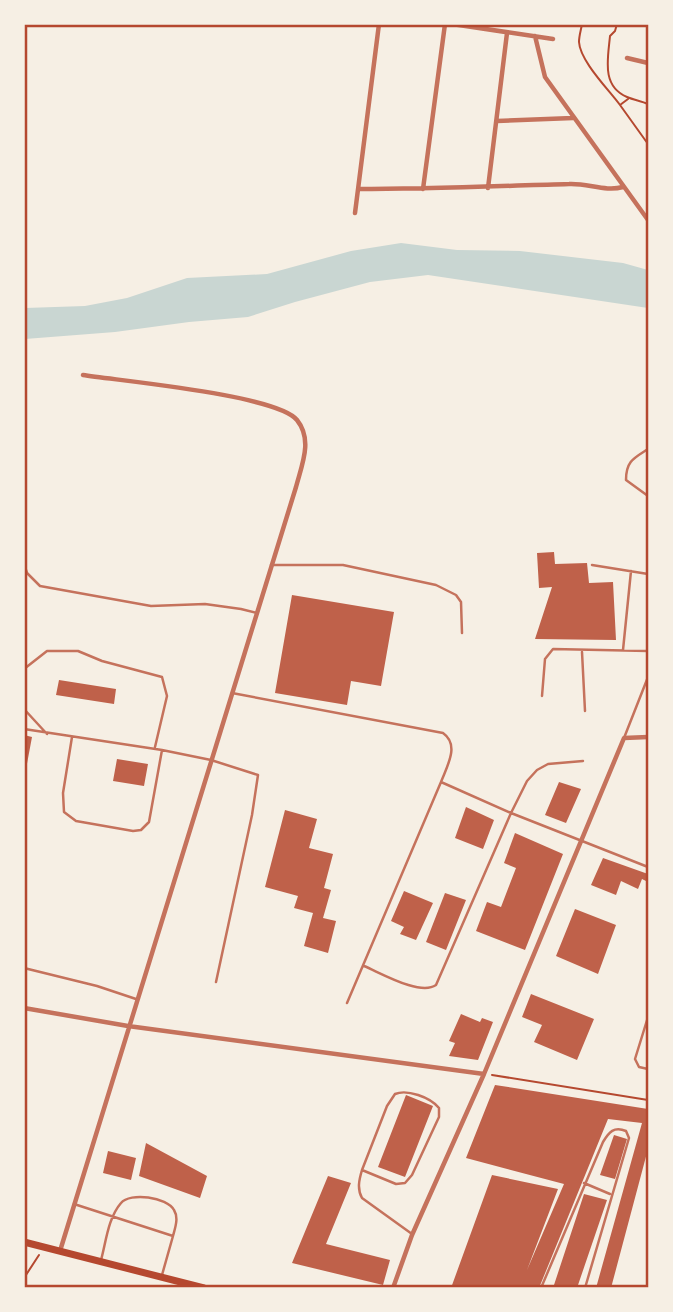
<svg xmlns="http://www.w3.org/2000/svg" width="673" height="1312" font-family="'Fira Sans',sans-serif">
  <rect width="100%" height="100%" fill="#f6efe4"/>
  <path fill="#c9d6d2" d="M401 243 457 250 520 251 623 263 648 270V308L428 275 370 282 295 302 248 317 189 322 115 332 25 339V308L85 306 127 298 187 278 267 274 351 251Z"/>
  <path fill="#bf614a" d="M554 552 555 564 587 563 589 583 613 582 616 640 535 639 552 587 539 588 537 553Z
    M292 595 394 612 381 686 351 681 347 705 275 693Z
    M59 680 116 689 114 704 56 695Z
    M24 735 32 737 26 769H24Z
    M117 759 148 764 144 786 113 781Z
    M559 782 581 789 566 823 545 815Z
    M466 807 494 820 483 849 455 838Z
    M285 810 317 819 309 848 333 854 324 888 331 890 323 918 336 921 328 953 304 946 313 913 294 908 298 896 265 887Z
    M515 833 563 854 525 950 476 931 487 902 501 907 516 868 504 863Z
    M603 858 648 874V882L642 879 638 889 621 881 616 895 591 885Z
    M404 891 433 903 416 940 400 934 404 927 391 921Z
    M445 893 466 900 446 950 426 942Z
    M575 909 616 925 598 974 556 956Z
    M531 994 594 1019 577 1060 534 1042 542 1025 522 1017Z
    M461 1014 480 1022 482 1018 493 1022 478 1060 449 1056 455 1043 449 1041Z
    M495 1085 648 1109V1149L611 1288H596L642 1123 608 1119 539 1288H451L492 1175 558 1189 527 1270 564 1184 466 1158Z
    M406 1095 433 1106 405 1177 378 1167Z
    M614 1135 627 1139 615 1179 600 1175Z
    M146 1143 207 1176 200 1198 139 1176Z
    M108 1151 136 1158 131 1180 103 1173Z
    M328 1176 351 1183 326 1244 390 1260 383 1285 292 1263Z
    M584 1194 607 1200 577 1288H553Z"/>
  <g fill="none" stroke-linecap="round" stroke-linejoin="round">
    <path stroke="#b5482f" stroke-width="2" d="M582 24C581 30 579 36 579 42 580 61 609 90 620 105
      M617 24 615 31 610 36C608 58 601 86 627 97 634 100 641 101 648 104
      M628 99 620 105 648 144
      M492 1075 648 1100
      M24 1278 39 1255"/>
    <path stroke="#c5725c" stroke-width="2.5" d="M648 449C634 458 626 461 626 480L648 496
      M24 564 27 573 40 586 151 606 205 604 241 609 257 613
      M271 565H343L436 585 456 595 461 602 462 633
      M592 565 648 574
      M623 650 631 571
      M582 652 585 711
      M24 669 47 651H78L102 661 162 677 167 696 155 747
      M232 693 443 733C460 745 447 766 441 782
      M542 696 545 659 553 649 648 651
      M24 709 47 734
      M24 729 162 750 211 760 258 775 252 815 216 982
      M72 737 63 793 64 812 76 821 133 831 141 830 149 822 162 750
      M624 738 648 677
      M364 966C381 973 420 996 436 985L511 813 527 781 537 770 548 764 583 761
      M24 968 97 986 136 999
      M347 1003 441 782 511 813 648 867
      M648 1017 635 1059 639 1067 648 1069
      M362 1170 396 1184 405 1183 412 1175 439 1117V1108C430 1097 407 1089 395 1094L387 1106 362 1170C359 1180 357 1189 362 1198L412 1234
      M584 1183 610 1194
      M74 1204 173 1236 162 1275
      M101 1260C106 1242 108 1218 121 1203 130 1192 167 1197 174 1210 179 1218 175 1228 173 1236
      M541 1288 603 1142C609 1132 614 1126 626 1131L629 1138 585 1288"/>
    <path stroke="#c5725c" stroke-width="4.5" d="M452 24 553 39
      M535 36 545 77 648 220
      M627 58 648 63
      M497 121 573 118
      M488 188 507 33
      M358 189C428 189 499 186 569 184 588 183 605 192 623 187
      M423 189 445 24
      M355 213 379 24
      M24 1008 128 1026 484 1074
      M60 1251 296 487C302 464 313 440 297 420 277 395 121 381 83 375
      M393 1288 412 1235 484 1074 624 738 648 737"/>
    <path stroke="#b5482f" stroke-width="7" d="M24 1242 204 1288"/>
  </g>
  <rect width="673" height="1312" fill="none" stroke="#f6efe4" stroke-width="52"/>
  <rect x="26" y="26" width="621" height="1260" fill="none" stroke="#b5482f" stroke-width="2.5"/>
</svg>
